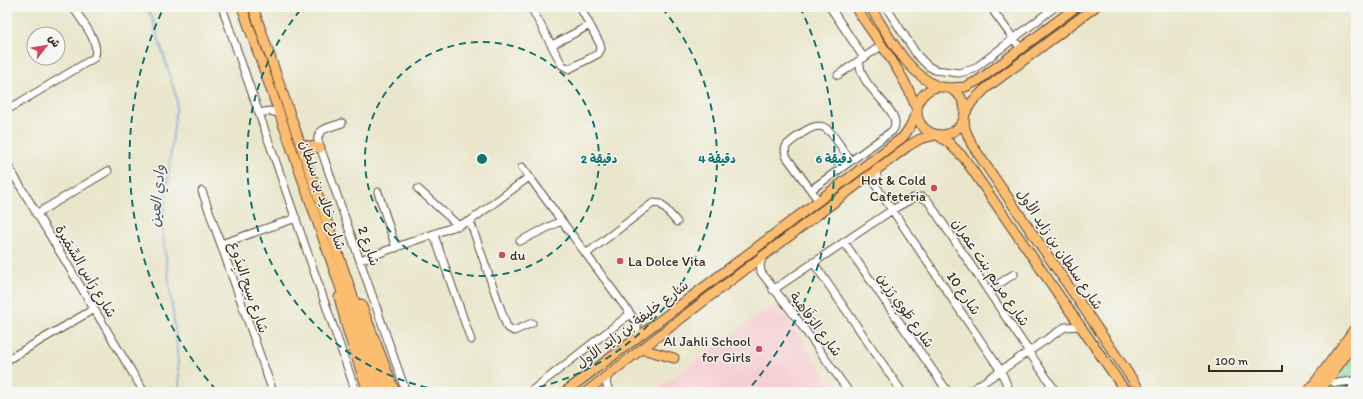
<svg xmlns="http://www.w3.org/2000/svg" width="1363" height="399" font-family="Itim,'Playpen Sans Arabic',sans-serif">
  <rect width="100%" height="100%" fill="#f6f6f2"/>
  <filter id="ink" filterUnits="userSpaceOnUse"><feTurbulence type="fractalNoise" baseFrequency=".025" numOctaves="2"/><feDisplacementMap in="SourceGraphic" scale="8" xChannelSelector="R" yChannelSelector="G"/><feConvolveMatrix kernelMatrix="1 2 1 2 8 2 1 2 1" color-interpolation-filters="sRGB"/></filter>
  <filter id="wash" filterUnits="userSpaceOnUse"><feTurbulence type="fractalNoise" baseFrequency=".012" numOctaves="4" result="noise"/><feDisplacementMap in="SourceGraphic" scale="16" xChannelSelector="R" yChannelSelector="G"/><feGaussianBlur stdDeviation="0.9" result="paint"/><feColorMatrix in="noise" values="0 0 0 0 0 0 0 0 0 0 0 0 0 0 0 0 0 1.4 0 .05"/><feComposite in="paint" operator="in"/></filter>
  <g filter="url(#wash)">
    <rect width="100%" height="100%" fill="#eae6cb"/>
    <path fill="#f7cfd3" d="M771 306 778 307 838 392H652Z"/>
    <path fill="#79d095" stroke="#5a7d5a" d="M1356 346V392H1323Z"/>
    <g fill="none" stroke-linecap="round" stroke-linejoin="round">
      <path stroke="#6e9dd7" stroke-width="1.5" d="M147 7 153 20 177 100 162 228 176 337 180 392"/>
    </g>
  </g>
  <g filter="url(#ink)">
    <g fill="none" stroke-linecap="round" stroke-linejoin="round">
      <defs>
        <path id="minor" d="M222 7 356 392
          M531 7 562 65 569 69 598 54 601 49 600 44 580 7
          M830 7 864 58
          M886 7 917 55 928 66 935 70 959 73 974 69 1055 7
          M994 12 1021 49
          M552 45 590 25
          M838 75 881 46
          M7 110 94 58C102 44 81 20 73 7
          M259 113 270 111 280 114
          M342 123C332 127 316 128 318 141L406 392
          M7 164 144 392
          M522 167 637 323V337
          M877 171 876 186 1001 371 1010 392
          M418 189 459 226
          M811 190 892 131C908 112 856 88 860 60
          M202 191 273 392
          M378 192 396 248
          M818 200 786 156 785 149 787 145C826 111 826 127 851 161
          M36 214 108 171
          M470 221 507 327 514 331 532 323
          M434 235 471 340
          M520 241 561 221
          M844 242 948 392
          M221 244 296 218
          M586 254 653 203 661 204 677 222
          M763 256 760 264 761 272 795 316 849 392
          M360 260 470 221 529 177
          M813 262 902 392
          M773 290 892 210 913 198 922 197 928 201 1056 392
          M988 291 1014 274
          M7 360 94 309
          M608 375 606 382 609 392
          M1329 380 1336 383 1352 381 1353 388 1348 392
          M530 392 630 314
          M969 392 1065 327 1081 326"/>
        <path id="major" d="M242 7 377 392
          M253 7 386 392
          M855 7C877 40 904 72 917 110
          M870 7C889 35 906 73 939 87
          M917 111a24 24 0 1 1 48 0a24 24 0 1 1-48 0Z
          M949 88 965 87 979 80 1076 7
          M965 114 971 103 985 89 1095 7
          M964 118 965 129 972 145 1141 392
          M937 135 949 143 964 158 1126 392
          M302 145 320 148
          M339 297 348 332 368 392
          M361 304 395 392
          M642 349 674 358
          M565 392 903 137 910 127 917 111
          M586 392 713 294 908 146 920 139 936 135
          M1308 392 1356 327
          M1319 392 1356 341"/>
      </defs>
      <use href="#minor" stroke="#554638" stroke-width="9"/>
      <use href="#major" stroke="#554638" stroke-width="11"/>
      <use href="#minor" stroke="#fff" stroke-width="7"/>
      <use href="#major" stroke="#fcbd6f" stroke-width="9"/>
    </g>
  </g>
  <g fill="none" stroke="#0f766e" stroke-width="2" stroke-dasharray="7 5">
    <circle cx="482" cy="159" r="117"/>
    <path d="M451 392A235 235 0 0 1 302 8M662 8A235 235 0 0 1 513 392"/>
    <path d="M216 390A352 352 0 0 1 164 7M800 7A352 352 0 0 1 748 390"/>
  </g>
  <g fill="#d1495b" stroke="#f6f6f2" stroke-width="1.5">
    <circle cx="934" cy="188" r="4"/>
    <circle cx="502" cy="255" r="4"/>
    <circle cx="620" cy="261" r="4"/>
    <circle cx="759" cy="349" r="4"/>
  </g>
  <g text-anchor="middle" stroke-width="3" stroke-linejoin="round" paint-order="stroke">
    <g font-size="14" fill="#3b2a1e" stroke="#f6f6f2" text-anchor="end">
      <text x="926" y="185">Hot &amp; Cold<tspan x="926" dy="16">Cafeteria</tspan></text>
      <text x="510" y="260" text-anchor="start">du</text>
      <text x="628" y="266" text-anchor="start">La Dolce Vita</text>
      <text x="751" y="346">Al Jahli School<tspan x="751" dy="16">for Girls</tspan></text>
    </g>
    <g font-size="14" fill="#3b2a1e" stroke="#f6f6f2">
      <text transform="translate(323 195) rotate(71)" y="5">شارع خالِد بن سلطان</text>
      <text transform="translate(369 246) rotate(71)" y="5">شارع 2</text>
      <text transform="translate(1060 249) rotate(56)" y="5">شارع سلطان بن زايد الأول</text>
      <text transform="translate(86 271) rotate(59)" y="5">شارع رَأس السِّمَيرة</text>
      <text transform="translate(991 272) rotate(56)" y="5">شارع مريم بنت عمران</text>
      <text transform="translate(249 287) rotate(71)" y="5">شارع سِيح البِدُوع</text>
      <text transform="translate(964 293) rotate(56)" y="5">شارع 10</text>
      <text transform="translate(906 310) rotate(55)" y="5">شارع طَوِي رَزِين</text>
      <text transform="translate(632 324) rotate(-37)" y="5">شارع خليفة بن زايد الأول</text>
      <text transform="translate(816 324) rotate(53)" y="5">شارع الرَفَاهِية</text>
    </g>
    <g font-size="15" font-style="italic" fill="#4f5868" stroke="#f6f6f2">
      <text transform="translate(157 196) rotate(-85)" y="5">وادي العين</text>
    </g>
  </g>
  <circle cx="482" cy="159" r="6" fill="#0f766e" stroke="#f6f6f2" stroke-width="2"/>
  <g font-size="12" text-anchor="middle" font-weight="bold" fill="#0f766e" stroke="#f6f6f2" stroke-width="3" stroke-linejoin="round" paint-order="stroke">
    <text x="599" y="163">2 دقيقة</text>
    <text x="717" y="163">4 دقيقة</text>
    <text x="834" y="163">6 دقيقة</text>
  </g>
  <rect width="1363" height="399" fill="none" stroke="#f6f6f2" stroke-width="24"/>
  <g transform="translate(46 46) rotate(59)"><circle r="19" fill="#f6f6f2" stroke="#aba49d"/>
  <path d="M0-3L7 15L0 10L-7 15Z" fill="#d1495b"/>
  <text y="-6" font-size="11" font-weight="bold" text-anchor="middle" fill="#3b2a1e">ش</text>
  </g>
  <path d="M1209 365v6h73v-6" fill="none" stroke="#3b2a1e" stroke-width="2"/>
  <text x="1215" y="365" font-size="12" fill="#3b2a1e" stroke="#f6f6f2" stroke-width="3" paint-order="stroke">100 m</text>
</svg>
